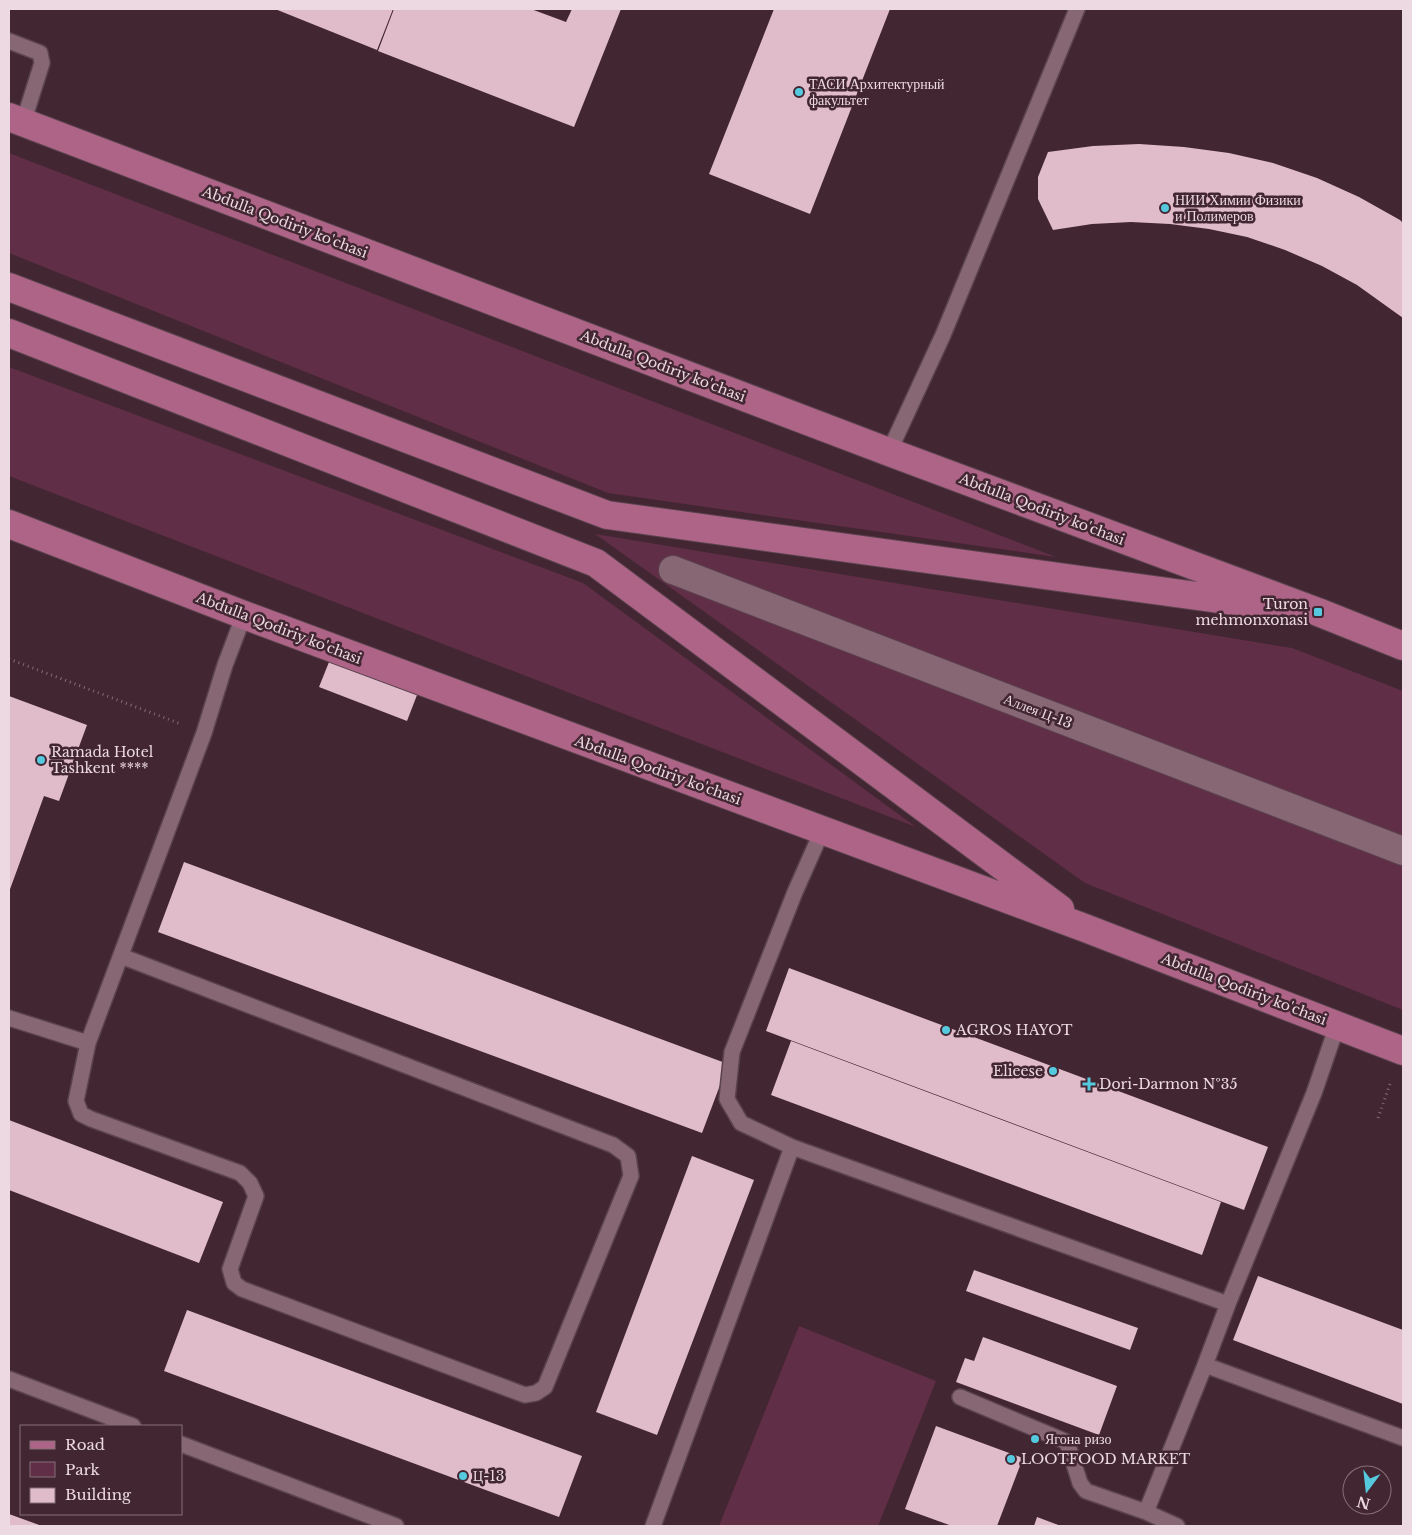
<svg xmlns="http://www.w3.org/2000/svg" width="1412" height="1535" font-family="'Libre Baskerville',serif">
  <rect width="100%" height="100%" fill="#422632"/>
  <path fill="#612e47" d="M9 153 1056 557 608 493 9 253Z
    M9 367 583 583 916 827 9 476Z
    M595 534 1292 648 1403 691V1010L1085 883Z
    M799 1326 936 1381 878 1526H719Z"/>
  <path fill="#e0bccb" d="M275 9H393L377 50Z
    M394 9H531L566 22 572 9H621L574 127 378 51Z
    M774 9H890L810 214 709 174Z
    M1139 144 1184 147 1229 153 1273 163 1317 178 1359 197 1400 220 1403 223V318L1357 285 1322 266 1285 250 1247 237 1209 229 1170 224 1131 222 1092 224 1053 230 1038 199V177L1048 152 1093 146Z
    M329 662 417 695 407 721 319 687Z
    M9 696 87 725 59 801 44 796 9 892Z
    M184 862 728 1064 702 1133 158 932Z
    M789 968 1268 1147 1244 1210 766 1031Z
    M791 1041 1221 1202 1202 1255 771 1095Z
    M9 1120 223 1202 199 1263 9 1190Z
    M692 1156 754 1180 657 1435 596 1412Z
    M974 1270 1138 1328 1130 1350 966 1291Z
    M1258 1276 1403 1330V1404L1233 1340Z
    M187 1310 582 1456 559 1517 164 1371Z
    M983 1337 1117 1386 1099 1435 956 1382 965 1358 974 1361Z
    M936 1426 1023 1458 997 1526H952L905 1509Z
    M9 1514 42 1526H9Z
    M1037 1517 1061 1526H1034Z"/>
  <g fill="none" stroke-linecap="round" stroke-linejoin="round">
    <defs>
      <path id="lane" d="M9 41 40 53 42 63 23 123
        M889 452 943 335 1077 9
        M9 1018 88 1043 204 733 225 665 244 615
        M88 1043 76 1101 81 1114 91 1119 240 1173 250 1183 256 1196 230 1269 234 1283 242 1289 525 1395 536 1393 545 1387 631 1176 628 1156 613 1145 121 956
        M792 1147 1228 1304 1314 1093 1337 1026
        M1228 1304 1205 1365 1403 1438
        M9 1379 133 1426
        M960 1397 1067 1442 1080 1483 1086 1491 1146 1512 1205 1365
        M181 1444 396 1526
        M1146 1512 1177 1526
        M653 1526 792 1147 741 1123 727 1099 732 1052 795 892 822 831"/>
      <path id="street" d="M673 570 1403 851"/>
      <path id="primary" d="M9 117 889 452 1318 612 1403 646
        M9 287 607 515 1270 606
        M9 333 596 563 1060 909
        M9 524 244 615 1085 928 1403 1051"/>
    </defs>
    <use href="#lane" stroke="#5a434e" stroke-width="18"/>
    <use href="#street" stroke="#5a434e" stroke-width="30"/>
    <use href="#primary" stroke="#5a434e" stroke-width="30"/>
    <path stroke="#856d77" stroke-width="3" stroke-dasharray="1 4" stroke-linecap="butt" d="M9 659 181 724
      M1378 1118 1390 1084"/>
    <use href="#lane" stroke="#886775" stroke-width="15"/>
    <use href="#street" stroke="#886775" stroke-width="28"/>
    <use href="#primary" stroke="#ae6487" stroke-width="28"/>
  </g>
  <g fill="#55cadf" stroke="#422632" stroke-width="2">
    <circle cx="799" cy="92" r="5"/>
    <circle cx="1165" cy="208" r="5"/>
    <rect x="1313" y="607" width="10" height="10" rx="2.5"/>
    <circle cx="41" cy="760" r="5"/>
    <circle cx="946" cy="1030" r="5"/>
    <circle cx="1053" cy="1071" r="5"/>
    <path d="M1086.5 1076.5h5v5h5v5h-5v5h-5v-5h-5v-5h5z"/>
    <circle cx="1035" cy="1439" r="5"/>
    <circle cx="1011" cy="1459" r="5"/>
    <circle cx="463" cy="1476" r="5"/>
  </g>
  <g text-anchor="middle" stroke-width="5" stroke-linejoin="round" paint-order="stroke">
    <g font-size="14" fill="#ecd9e1" stroke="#422632" text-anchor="start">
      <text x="809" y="89">ТАСИ Архитектурный<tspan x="809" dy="16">факультет</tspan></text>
      <text x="1175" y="205">НИИ Химии Физики<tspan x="1175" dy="16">и Полимеров</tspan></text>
      <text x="1308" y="609" text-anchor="end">Turon<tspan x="1308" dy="16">mehmonxonasi</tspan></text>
      <text x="51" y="757">Ramada Hotel<tspan x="51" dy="16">Tashkent ****</tspan></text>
      <text x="956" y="1035">AGROS HAYOT</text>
      <text x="1043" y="1076" text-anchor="end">Elieese</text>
      <text x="1099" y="1089">Dori-Darmon №35</text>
      <text x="1045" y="1444">Ягона ризо</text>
      <text x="1021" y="1464">LOOTFOOD MARKET</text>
      <text x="473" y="1481">Ц-13</text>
    </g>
    <g font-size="14" fill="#ecd9e1" stroke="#422632">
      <text transform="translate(285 222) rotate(21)" y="5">Abdulla Qodiriy ko'chasi</text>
      <text transform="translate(663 366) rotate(21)" y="5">Abdulla Qodiriy ko'chasi</text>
      <text transform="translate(1042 509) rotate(21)" y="5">Abdulla Qodiriy ko'chasi</text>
      <text transform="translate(279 628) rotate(21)" y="5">Abdulla Qodiriy ko'chasi</text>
      <text transform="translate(1038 711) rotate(21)" y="5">Аллея Ц-13</text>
      <text transform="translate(658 770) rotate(20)" y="5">Abdulla Qodiriy ko'chasi</text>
      <text transform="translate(1244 989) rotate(21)" y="5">Abdulla Qodiriy ko'chasi</text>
    </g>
  </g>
  <rect width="1412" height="1535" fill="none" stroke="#ecd9e1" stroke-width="20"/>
  <rect x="20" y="1425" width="162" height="90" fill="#422632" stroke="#866e78"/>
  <rect x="30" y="1441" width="25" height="8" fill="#ae6487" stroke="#866e78"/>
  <text x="65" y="1450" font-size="15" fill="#ecd9e1">Road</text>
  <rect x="30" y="1462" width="25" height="15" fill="#612e47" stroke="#866e78"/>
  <text x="65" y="1475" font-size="15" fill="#ecd9e1">Park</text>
  <rect x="30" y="1488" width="25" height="15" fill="#e0bccb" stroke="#866e78"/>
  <text x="65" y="1500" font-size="15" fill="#ecd9e1">Building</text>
  <g transform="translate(1367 1490) rotate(195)"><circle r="24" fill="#422632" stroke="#866e78"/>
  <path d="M0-4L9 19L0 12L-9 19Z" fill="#55cadf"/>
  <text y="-8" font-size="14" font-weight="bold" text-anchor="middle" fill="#ecd9e1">N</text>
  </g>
</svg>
